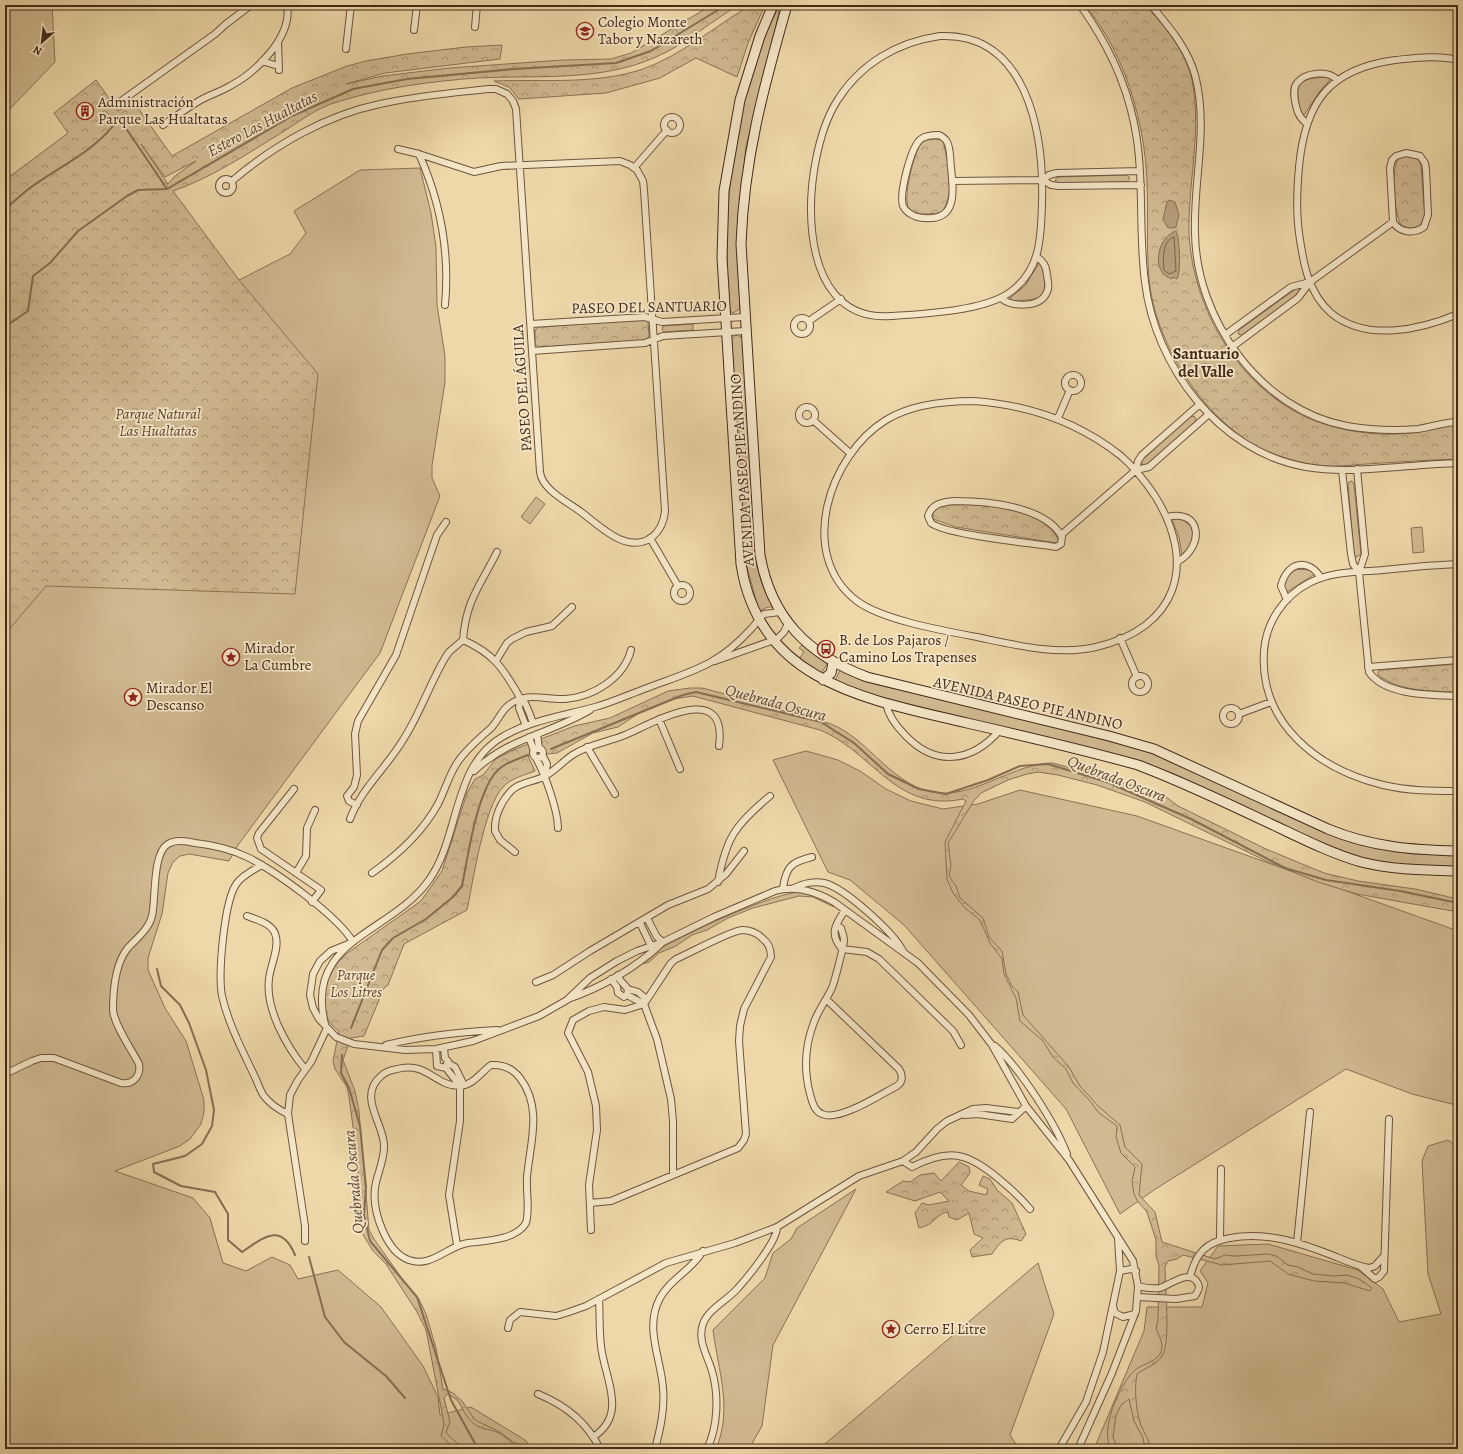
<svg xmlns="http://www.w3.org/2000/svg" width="1463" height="1454" font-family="Alegreya,serif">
  <defs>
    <pattern id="forest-crowns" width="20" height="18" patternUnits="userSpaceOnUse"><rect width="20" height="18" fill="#d1ba91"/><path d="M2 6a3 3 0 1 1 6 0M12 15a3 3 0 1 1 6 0" fill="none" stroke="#ab9776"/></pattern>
  </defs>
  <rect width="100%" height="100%" fill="#eed8a9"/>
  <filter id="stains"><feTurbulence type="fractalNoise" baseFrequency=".005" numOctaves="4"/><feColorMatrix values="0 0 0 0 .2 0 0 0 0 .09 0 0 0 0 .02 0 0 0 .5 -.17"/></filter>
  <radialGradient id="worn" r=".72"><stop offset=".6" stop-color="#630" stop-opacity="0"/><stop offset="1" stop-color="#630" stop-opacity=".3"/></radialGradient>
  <path fill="#d1ba91" stroke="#8a7255" d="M5 5H52L55 62 5 114Z
    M780 5 771 52 746 146 738 229 740 309 733 313 730 311C723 233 728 157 750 81 753 70 756 57 760 46 765 32 773 19 780 5Z
    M1324 77H1329L1331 79 1320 91 1304 115H1301C1299 110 1298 104 1298 99 1295 78 1308 79 1324 77Z
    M112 152 239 280 290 254 306 233 294 211 360 170 420 168 431 213 436 247 437 305 445 356V382L432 466V478L440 496 380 653 238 845 229 861 189 854 180 856 173 862 168 873 162 914 148 958V970L165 1008 186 1041 204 1100V1112L201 1124 190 1139 180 1146 115 1171 193 1198 210 1218 223 1263 246 1271 272 1257 290 1265 298 1279 338 1270 381 1307 423 1366 438 1397 440 1415 471 1407 525 1440 533 1449H5V209Z
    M1127 175 1130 178 1127 182 1058 183 1055 181 1057 177Z
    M1039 263 1043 267C1048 301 1043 299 1012 301L1010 298 1025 286Z
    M1297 288 1301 291 1300 293 1242 335 1238 334 1239 330Z
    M693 324V330L664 332 662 330 663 326Z
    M736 335 741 337 743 340 757 566 765 592 773 607H768L759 611 745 560 731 339Z
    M1194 416 1196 419 1195 423 1146 465 1143 466 1141 461 1190 417Z
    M1352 481 1354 484 1361 554 1357 557 1354 555 1348 484 1349 482Z
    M536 497 545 504 530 524 521 517Z
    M1176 518H1181L1193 528C1194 539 1190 548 1182 555L1179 537 1172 520Z
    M1422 527 1424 552 1413 553 1411 528Z
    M1296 569 1310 570 1315 574 1287 592 1284 587C1286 578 1289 574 1296 569Z
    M802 645 827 664 821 674 798 660 804 652 799 648Z
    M840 670 875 684 1056 727 1154 753 1337 837 1362 845 1412 854 1458 855V867C1431 867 1403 867 1377 861 1362 859 1347 853 1332 848L1177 775 1140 761 868 694 835 681Z
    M806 751 838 760 860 771 886 789 911 801 943 809 978 804 1020 790 1137 816 1458 931V1108L1452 1104 1412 1094 1346 1069 1154 1190 1120 1214 1066 1109 904 925 850 880 828 872 773 760Z
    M802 892 814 895 835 905 834 907 813 897 799 896 753 908 728 918 707 930 692 935 676 946 659 953 649 962 639 965C646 960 653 953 661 948 686 934 776 891 802 892Z
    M1448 1140 1458 1147V1449H1094L1144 1331 1147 1307H1202L1208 1283 1200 1271 1218 1246 1268 1244 1358 1270 1383 1289 1399 1322 1441 1314 1428 1274 1422 1161 1428 1146Z
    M856 1189 773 1345 762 1426 749 1449H716C733 1409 718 1370 713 1330L765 1278 773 1253 791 1239 797 1228Z
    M1038 1263 1054 1314 1010 1435 1019 1449H819Z"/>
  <path fill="url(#forest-crowns)" stroke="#8a7255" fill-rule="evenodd" d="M712 5H739C711 21 686 44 656 57 600 82 537 75 478 78 431 81 382 88 337 102 316 108 299 122 281 133 247 154 211 178 173 191L239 280 318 374 295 594 46 586 5 634V180L68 133 54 113 96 80 118 111 133 101 172 156 292 88 347 66 366 61 407 54 466 47 502 45 500 59 385 73 346 84 383 76 449 68 563 60 611 59 631 53ZM141 144 165 177 196 161 175 176 168 184Z
    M751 5H765L748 43 737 77 696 58 660 78 606 93 519 99 509 87 494 81C544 79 595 85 643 69 682 55 715 26 751 5Z
    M1085 5H1145C1167 28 1187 53 1193 85 1201 135 1188 184 1189 233 1193 311 1240 390 1313 420 1359 438 1413 439 1458 422V459C1428 460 1397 462 1367 464 1350 465 1331 468 1314 465 1295 461 1272 455 1254 445 1200 413 1155 342 1149 279 1145 234 1151 187 1143 142 1135 93 1117 44 1085 5Z
    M938 139 943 141C948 162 956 196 941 213 932 213 915 217 909 209 902 200 914 152 921 144 925 139 932 139 938 139Z
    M1404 156 1418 159 1421 166 1425 216C1422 228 1411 231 1401 225 1394 213 1391 170 1398 159Z
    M643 319 648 322 649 336 646 341 539 347 535 344V330L539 327Z
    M947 505C979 504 1044 506 1059 541L1057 543 1044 541 956 527 933 519V513L939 507Z
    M1458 664V692C1431 691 1400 692 1378 675V672L1380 670Z
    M690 688H702C730 695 757 703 784 711 799 715 816 718 831 724 871 740 893 789 939 793 977 796 1015 763 1053 763L1162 794 1178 806 1266 849 1324 873 1358 881 1415 889 1458 899V912L1357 894 1318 882 1266 861 1145 802 1097 785 1058 775 1038 772 1027 774 1008 780 981 793 973 802 948 843 951 866 949 875 952 881 956 886 960 898 983 918 989 937 1002 951 1006 974 1012 986 1018 992 1023 1015 1069 1067 1080 1086 1098 1106 1120 1125 1125 1147 1142 1164 1139 1195 1155 1212 1162 1242 1215 1259 1225 1255 1236 1256 1268 1254 1276 1256 1288 1265 1298 1267 1313 1274 1334 1276 1347 1275 1359 1279 1372 1288 1370 1291 1344 1283 1314 1281 1288 1274 1270 1261 1222 1265 1183 1255 1177 1259 1168 1261 1165 1267C1165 1285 1171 1345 1162 1356 1156 1365 1145 1368 1137 1374 1134 1388 1136 1412 1141 1425 1145 1435 1149 1438 1150 1449H1145L1143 1438 1134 1421 1129 1399 1121 1405 1116 1415 1113 1437 1118 1449H1112C1098 1432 1120 1384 1134 1371 1141 1364 1154 1363 1160 1354 1165 1345 1159 1336 1156 1328L1158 1320 1159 1266 1156 1256V1240L1147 1212 1138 1202 1134 1194 1132 1181 1135 1167 1121 1153 1116 1137 1117 1126 1099 1113 1089 1100 1073 1083 1066 1069 1053 1057 1043 1041 1020 1021 1016 998 1004 974 1002 959 990 943 980 920 965 908 953 893 947 879 945 842 966 801 963 799C896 813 873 752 820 730L693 696 674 699 642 711 618 727 593 733 557 753 528 756 535 771C525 775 511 778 503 787 484 807 473 881 467 910L404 944 388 985 384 988 364 1036 351 1038 343 1060 355 1091 359 1111 369 1230 374 1239 406 1284 419 1299 426 1314 436 1348 443 1389 453 1393 462 1401 475 1420 500 1432 513 1442 528 1449C514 1449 510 1439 499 1433 489 1428 479 1431 469 1419 460 1408 462 1400 447 1394L444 1398 450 1422 446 1432 448 1435 458 1444V1449H455L441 1436 444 1425 443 1418 426 1330 417 1312 386 1264 373 1251 362 1233 357 1157 349 1097 347 1087 335 1069 333 1061 339 1031C311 1013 326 971 346 954L421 901 442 871 467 793 475 779 483 775 496 759 513 750 574 726 610 718 668 691Z
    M959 1162 969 1167 970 1173 961 1185 969 1191 986 1195 988 1189 979 1185 983 1176 990 1179 997 1190 1012 1203 1026 1234 1021 1241C1005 1235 1001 1241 992 1254L972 1257 970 1250 983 1238 974 1234 969 1213 957 1220 949 1217 948 1212C935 1214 935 1225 919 1228L915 1213 922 1203 929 1205 949 1201 940 1192 915 1201 886 1192 903 1181 910 1182 920 1175 934 1173 941 1181Z"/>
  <path fill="#b49c78" stroke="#876e52" d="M1169 200 1175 202 1179 215 1176 227 1168 228 1163 219 1167 202Z
    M1176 231C1180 238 1181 273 1177 279L1173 277 1172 279C1150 273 1157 237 1176 231Z"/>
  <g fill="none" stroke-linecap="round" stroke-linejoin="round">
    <path stroke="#7c6248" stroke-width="1" d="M1174 237 1176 271 1169 274 1164 270C1163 260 1162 240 1174 237Z"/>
    <path stroke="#876e52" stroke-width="2" d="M5 209C12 203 19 197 26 191 57 167 96 152 119 118L167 189
      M5 324H9L28 311 33 276 50 263 78 231 127 196 138 190 167 189 292 116 353 89 407 79 514 69 616 63 651 51 726 5
      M551 749 683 695 696 692 821 722 854 743 888 774 919 789 946 794 988 780 1020 766 1048 764 1107 782 1191 819 1285 868 1326 880 1400 891 1458 903
      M157 969 161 986 180 1005 189 1023 206 1070 214 1110 212 1126 202 1144 185 1156 153 1164 154 1172 181 1186 215 1192 228 1214V1240L242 1252C263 1238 281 1221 295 1255
      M351 1028 382 950 393 938 426 919 453 897 462 886C468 856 477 790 498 770 506 762 518 759 528 755
      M342 1055 341 1073 349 1088 360 1126 366 1187 364 1215 370 1241 417 1297 451 1400 478 1449
      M309 1257 325 1317 344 1342 386 1376 405 1398"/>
    <defs>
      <path id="minor" d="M1080 5C1106 41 1125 79 1134 123 1145 175 1138 229 1145 282 1155 366 1219 452 1306 467 1354 475 1409 464 1458 463
        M1151 5C1169 27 1187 47 1195 75 1209 127 1193 181 1195 233 1196 319 1260 410 1347 426 1370 430 1395 431 1418 429 1431 427 1445 422 1458 422
        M475 27 477 5
        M414 30 417 5
        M940 36C1028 32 1044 135 1042 203 1041 237 1041 271 1009 293 983 311 923 314 891 316 789 324 801 158 837 101 860 64 897 42 940 36Z
        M278 42 279 70
        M346 49 351 5
        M1458 60C1438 55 1416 58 1395 60 1328 69 1305 103 1299 167 1297 189 1296 211 1299 233 1303 262 1308 293 1331 313 1366 342 1420 330 1458 314
        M262 61 278 66
        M117 104 215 34 226 24 251 5
        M664 125a8 8 0 1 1 16 0a8 8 0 1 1-16 0Z
        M1306 123C1298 116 1297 111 1295 101 1294 95 1293 88 1297 83 1305 72 1329 70 1337 80
        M163 125C175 117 187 108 199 101 209 95 220 92 230 86 255 73 293 37 287 5
        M939 135C942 136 944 138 946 140 951 147 950 159 951 168 954 195 957 225 917 217 911 215 906 212 903 206 899 194 911 146 921 139 926 135 933 135 939 135Z
        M1406 153 1420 156 1425 163 1426 169 1428 215 1424 227C1414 234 1400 233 1393 222L1390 168 1392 160 1396 156Z
        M419 154C441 203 450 251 445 305
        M634 168 667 130
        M219 186a7 7 0 1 1 14 0a7 7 0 1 1-14 0Z
        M1043 180 1049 175 1057 173 1140 171
        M232 181C273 146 326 115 380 104 415 96 452 93 489 89H496L507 94 513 101 516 109 540 472C542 490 568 502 581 512 600 526 626 554 651 538 660 531 664 522 665 511L644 190 643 181 637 170 630 165 620 161 501 166 474 172 419 154 398 149
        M952 181 1043 180 1051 185 1059 186 1141 185
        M1001 298C1011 307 1039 308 1046 294 1050 288 1048 282 1047 275 1046 266 1044 262 1037 257
        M794 326a8 8 0 1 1 16 0a8 8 0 1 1-16 0Z
        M809 321 841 299
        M531 324 645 317 662 322 744 317
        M1225 335 1291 287 1310 282
        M1232 347 1298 298 1310 282 1393 222
        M532 351 645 343 663 336 745 331
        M1065 383a8 8 0 1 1 16 0a8 8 0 1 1-16 0Z
        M974 401C1029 405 1078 422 1121 456 1135 468 1145 481 1155 496 1198 565 1177 628 1096 647 1057 656 1015 645 977 637 945 631 882 620 857 601 796 555 829 455 886 420 912 404 945 401 974 401Z
        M799 415a8 8 0 1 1 16 0a8 8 0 1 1-16 0Z
        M1058 418 1070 390
        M813 420 851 454
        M1357 469 1365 554 1359 572 1369 672C1385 696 1433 695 1458 696
        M1136 470 1149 467 1209 414
        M1342 470 1351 554 1353 564 1359 572
        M955 501C986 501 1046 506 1062 537L1061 544 1056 547C1032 543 946 535 931 523L928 516C932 503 944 502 955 501Z
        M1167 517C1202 508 1205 547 1177 562
        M1061 535 1136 470 1138 461 1142 455 1200 404
        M650 538 678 586
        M1458 564C1433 565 1408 567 1383 570 1358 572 1332 571 1309 583 1284 596 1266 622 1264 651 1259 723 1317 769 1383 785 1408 791 1433 791 1458 791
        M674 593a8 8 0 1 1 16 0a8 8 0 1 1-16 0Z
        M1287 600 1281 586C1287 562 1308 557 1321 578
        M1120 638 1137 677
        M463 640C493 653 503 668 519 696 520 699 523 700 525 703 528 709 531 717 533 723
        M496 661 507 643 512 639 526 632 552 626 572 607
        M715 661 777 639 784 632 788 623
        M1368 667 1458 660
        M1132 684a8 8 0 1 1 16 0a8 8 0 1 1-16 0Z
        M520 698 519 708 526 726
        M886 703C888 715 896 726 905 735 935 767 971 763 1000 730
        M1223 716a8 8 0 1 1 16 0a8 8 0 1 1-16 0Z
        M1239 714 1271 702
        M659 719 680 769
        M537 734 539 749
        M529 737 534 751
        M587 747 615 794
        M533 753a5 5 0 1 1 10 0a5 5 0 1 1-10 0Z
        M543 756 547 764 545 777
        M536 758C545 774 558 811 558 828
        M474 771C510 737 550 734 590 710
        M294 789 259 833 257 838 261 849 321 890 312 902
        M357 805 349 801 347 796 354 787 357 775 355 734 358 721 396 655 437 535 446 522
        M350 819C361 789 387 767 403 740 420 714 429 685 445 658L449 652 463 640C466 600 480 586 497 552
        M515 852 500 840 495 831C494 816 502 800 512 790 522 781 535 782 545 776 556 770 564 760 574 754 590 744 608 742 625 735 655 722 728 679 719 746
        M262 865C253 870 243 875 237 883 224 900 218 974 222 996 228 1023 243 1052 255 1077 258 1083 260 1091 264 1096 271 1105 279 1110 288 1114
        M296 873 306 856 307 828 315 810
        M372 873C399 854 422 833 438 804 445 790 449 775 457 763 466 749 479 739 491 728 498 721 501 711 509 705 527 691 544 700 565 699 593 697 624 678 631 650
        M718 882C726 838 735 825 770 796
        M783 888C786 867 791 862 812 857
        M794 888C802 884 814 881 824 883 845 888 893 932 903 951
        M247 916C258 920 274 924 276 937 279 950 270 966 269 979 265 1009 287 1047 305 1069
        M647 918 657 937 663 942
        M640 923 651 946
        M353 942 331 951 320 961 313 974 310 995 313 1008 319 1019 336 1037 354 1044 405 1050 436 1049 473 1041 539 1016 567 1000 590 978 617 961 637 951 663 942 714 917 775 891C795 885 817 892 834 902L918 963 969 1015 992 1045 1026 1106 1069 1160 1133 1261 1138 1286 1136 1311 1112 1373 1078 1449
        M842 949 867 952 879 959 953 1031 961 1045
        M842 949C829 934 835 925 845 910
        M611 979 617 987 618 993 624 997 627 995 628 989 620 980 618 975
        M536 982 553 975 590 951 668 905 708 889 726 874 744 851
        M628 989 638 992 644 997V1004L657 1039 671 1099 673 1121V1175
        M627 995 644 1004
        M568 999C602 987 634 969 661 944
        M826 999 899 1069C903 1075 903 1082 897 1086 881 1094 839 1122 822 1114 814 1111 812 1101 810 1094 804 1071 805 1047 813 1025 817 1012 825 1002 831 990 834 985 844 945 844 940 844 936 842 932 841 928L837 926
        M325 1024C304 939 391 934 429 880 460 837 452 766 502 737 531 720 563 716 595 707 613 702 630 694 647 688 668 680 691 673 711 662 725 654 740 641 751 629 756 624 759 618 764 614L780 612
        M386 1045C422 1036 460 1032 497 1030
        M995 1046C1020 1068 1055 1123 1067 1154
        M444 1048 445 1058 448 1061 446 1067
        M436 1049 437 1066 446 1068 460 1086
        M448 1063 455 1067 462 1081 460 1086V1121L449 1195 457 1245
        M491 1065C504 1064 513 1069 520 1078 543 1108 530 1143 527 1177 526 1192 530 1209 526 1223 516 1240 486 1241 468 1243 447 1246 432 1268 409 1260 386 1252 372 1211 375 1188 377 1173 385 1160 384 1144 382 1121 358 1096 381 1076 385 1072 391 1070 397 1069 427 1061 435 1086 459 1086 473 1086 481 1072 491 1065Z
        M5 1074 32 1061 41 1058H54L121 1083C133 1085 141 1076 139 1064 132 1050 114 1025 113 1010 113 991 115 965 127 949 136 939 149 929 152 916 156 900 152 853 168 844 176 839 187 841 195 843 213 845 231 849 247 857 274 870 338 916 353 942
        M964 1115 978 1114 1012 1119 1026 1106
        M903 1161 912 1167C949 1148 967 1152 999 1179 1010 1188 1020 1197 1030 1209
        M590 1203 611 1201 738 1148 744 1140 746 1134 739 1041 740 1026 744 1009 771 957C771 949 769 943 762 938 757 933 750 930 742 930 730 931 690 953 676 959L671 963 644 1004 625 1010 604 1007 589 1011 573 1020 568 1033 588 1072 596 1106 597 1130 589 1185 591 1230
        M1220 1239 1221 1169
        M305 1241V1226L288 1114 290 1095 298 1080 311 1062 327 1028
        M1297 1243 1310 1112
        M1360 1266 1375 1279 1379 1277 1384 1271 1389 1119
        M1120 1271 1131 1269 1136 1271
        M1190 1277C1196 1253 1206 1242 1230 1238 1266 1231 1301 1243 1334 1256 1346 1261 1357 1266 1369 1268L1375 1266 1383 1257
        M1137 1297 1176 1299 1195 1296C1198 1291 1201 1287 1197 1282 1189 1269 1170 1285 1160 1288 1152 1289 1145 1288 1138 1286
        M1113 1306 1115 1313 1123 1317 1135 1314
        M508 1328 510 1320 520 1312 556 1316 569 1312 586 1306 666 1263 735 1243 777 1227 859 1176 903 1161 916 1152 937 1129 947 1121 973 1109 986 1108 1018 1112
        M538 1394C565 1405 587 1422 600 1449
        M593 1437C629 1414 604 1377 601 1346 599 1330 600 1315 599 1299
        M655 1449C660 1430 665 1409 663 1388 661 1358 644 1328 660 1298 670 1279 692 1270 703 1251
        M707 1449C718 1427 719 1395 712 1371 708 1357 697 1340 703 1324 708 1309 728 1300 738 1288 748 1277 778 1240 777 1227
        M1059 1449 1086 1402 1103 1352 1120 1271 1118 1238"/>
      <path id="secondary" d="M773 5 760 36 740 100 724 191 722 258 741 564C759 683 869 700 967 723 1024 736 1081 749 1138 765 1183 782 1227 803 1271 824 1301 838 1330 853 1361 862 1393 870 1425 870 1458 871
        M787 5C764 86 744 158 741 244L760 555C771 618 808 655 867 677L1109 736 1154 749 1328 829C1371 847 1413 850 1458 851
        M823 680 831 673 833 663"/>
    </defs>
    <use href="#minor" stroke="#6e553d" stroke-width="8"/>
    <use href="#secondary" stroke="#432919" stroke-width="11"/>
    <use href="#minor" stroke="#f4e6c7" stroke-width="6"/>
    <use href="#secondary" stroke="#f4e6c7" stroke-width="9"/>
  </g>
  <defs>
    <symbol id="school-ring" viewBox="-11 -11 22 22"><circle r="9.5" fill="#f4e6c7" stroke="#8f2418" stroke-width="1.5"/><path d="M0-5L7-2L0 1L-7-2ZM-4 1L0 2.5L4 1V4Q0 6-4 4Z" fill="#8f2418"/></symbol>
    <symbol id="building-ring" viewBox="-11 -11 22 22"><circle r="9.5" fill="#f4e6c7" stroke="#8f2418" stroke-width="1.5"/><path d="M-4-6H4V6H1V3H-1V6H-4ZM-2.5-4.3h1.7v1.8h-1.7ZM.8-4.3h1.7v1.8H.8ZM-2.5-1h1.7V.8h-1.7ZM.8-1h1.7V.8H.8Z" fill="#8f2418"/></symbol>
    <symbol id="bus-ring" viewBox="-11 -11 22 22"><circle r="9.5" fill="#f4e6c7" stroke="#8f2418" stroke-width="1.5"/><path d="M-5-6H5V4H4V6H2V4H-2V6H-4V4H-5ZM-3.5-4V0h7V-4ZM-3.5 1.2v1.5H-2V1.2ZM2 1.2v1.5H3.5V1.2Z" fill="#8f2418"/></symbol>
    <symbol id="sight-ring" viewBox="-11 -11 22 22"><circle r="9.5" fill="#f4e6c7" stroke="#8f2418" stroke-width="1.5"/><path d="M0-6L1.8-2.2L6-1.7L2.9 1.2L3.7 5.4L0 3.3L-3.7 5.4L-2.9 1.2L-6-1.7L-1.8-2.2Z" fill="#8f2418"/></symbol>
  </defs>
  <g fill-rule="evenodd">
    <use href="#school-ring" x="575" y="21" width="20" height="20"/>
    <use href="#building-ring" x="75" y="101" width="20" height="20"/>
    <use href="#bus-ring" x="816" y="639" width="20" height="20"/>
    <use href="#sight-ring" x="221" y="647" width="20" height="20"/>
    <use href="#sight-ring" x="123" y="687" width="20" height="20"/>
    <use href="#sight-ring" x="881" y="1319" width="20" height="20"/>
  </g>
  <g text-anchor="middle" stroke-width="3.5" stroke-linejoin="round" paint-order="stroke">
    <g font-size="15" fill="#432919" stroke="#f4e6c7" text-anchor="start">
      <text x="598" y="27">Colegio Monte<tspan x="598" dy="17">Tabor y Nazareth</tspan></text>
      <text x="98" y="107">Administración<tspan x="98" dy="17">Parque Las Hualtatas</tspan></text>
      <text x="839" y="645">B. de Los Pajaros /<tspan x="839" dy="17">Camino Los Trapenses</tspan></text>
      <text x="244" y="653">Mirador<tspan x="244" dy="17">La Cumbre</tspan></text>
      <text x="146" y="693">Mirador El<tspan x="146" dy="17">Descanso</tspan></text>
      <text x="904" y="1334">Cerro El Litre</text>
    </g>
    <g font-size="15" fill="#432919" stroke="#f4e6c7">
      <text transform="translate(649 307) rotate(-1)" y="5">PASEO DEL SANTUARIO</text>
      <text transform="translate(522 388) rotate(-94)" y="5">PASEO DEL ÁGUILA</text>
      <text transform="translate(742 470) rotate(-94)" y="5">AVENIDA PASEO PIE ANDINO</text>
      <text transform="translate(1028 703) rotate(13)" y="5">AVENIDA PASEO PIE ANDINO</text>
    </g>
    <g font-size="15" font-style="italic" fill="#5f4631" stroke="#f4e6c7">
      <text x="158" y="419">Parque Natural<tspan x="158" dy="17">Las Hualtatas</tspan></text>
      <text x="356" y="980">Parque<tspan x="356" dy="17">Los Litres</tspan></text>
    </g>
    <g font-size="16" font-style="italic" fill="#5f4631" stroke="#f4e6c7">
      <text transform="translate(262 123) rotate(-28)" y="6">Estero Las Hualtatas</text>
      <text transform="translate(776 702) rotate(15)" y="6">Quebrada Oscura</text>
      <text transform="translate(1117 778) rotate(21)" y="6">Quebrada Oscura</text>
      <text transform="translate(353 1182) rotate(-95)" y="6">Quebrada Oscura</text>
    </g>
    <g font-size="16" font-weight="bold" fill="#432919" stroke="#f4e6c7">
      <text x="1206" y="359">Santuario<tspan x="1206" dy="18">del Valle</tspan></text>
    </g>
  </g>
  <rect width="1463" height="1454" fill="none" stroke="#eed8a9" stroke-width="20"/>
  <rect x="6" y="6" width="1451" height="1442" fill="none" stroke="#432919" stroke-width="2"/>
  <rect x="10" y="10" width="1443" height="1434" fill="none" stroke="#432919"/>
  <g transform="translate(42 42) rotate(208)" stroke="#f4e6c7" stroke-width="3" paint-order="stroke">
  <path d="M0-3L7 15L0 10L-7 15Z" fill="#432919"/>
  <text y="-6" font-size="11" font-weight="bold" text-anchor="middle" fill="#432919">N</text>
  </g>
  <rect width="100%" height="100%" filter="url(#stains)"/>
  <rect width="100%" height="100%" fill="url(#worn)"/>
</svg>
